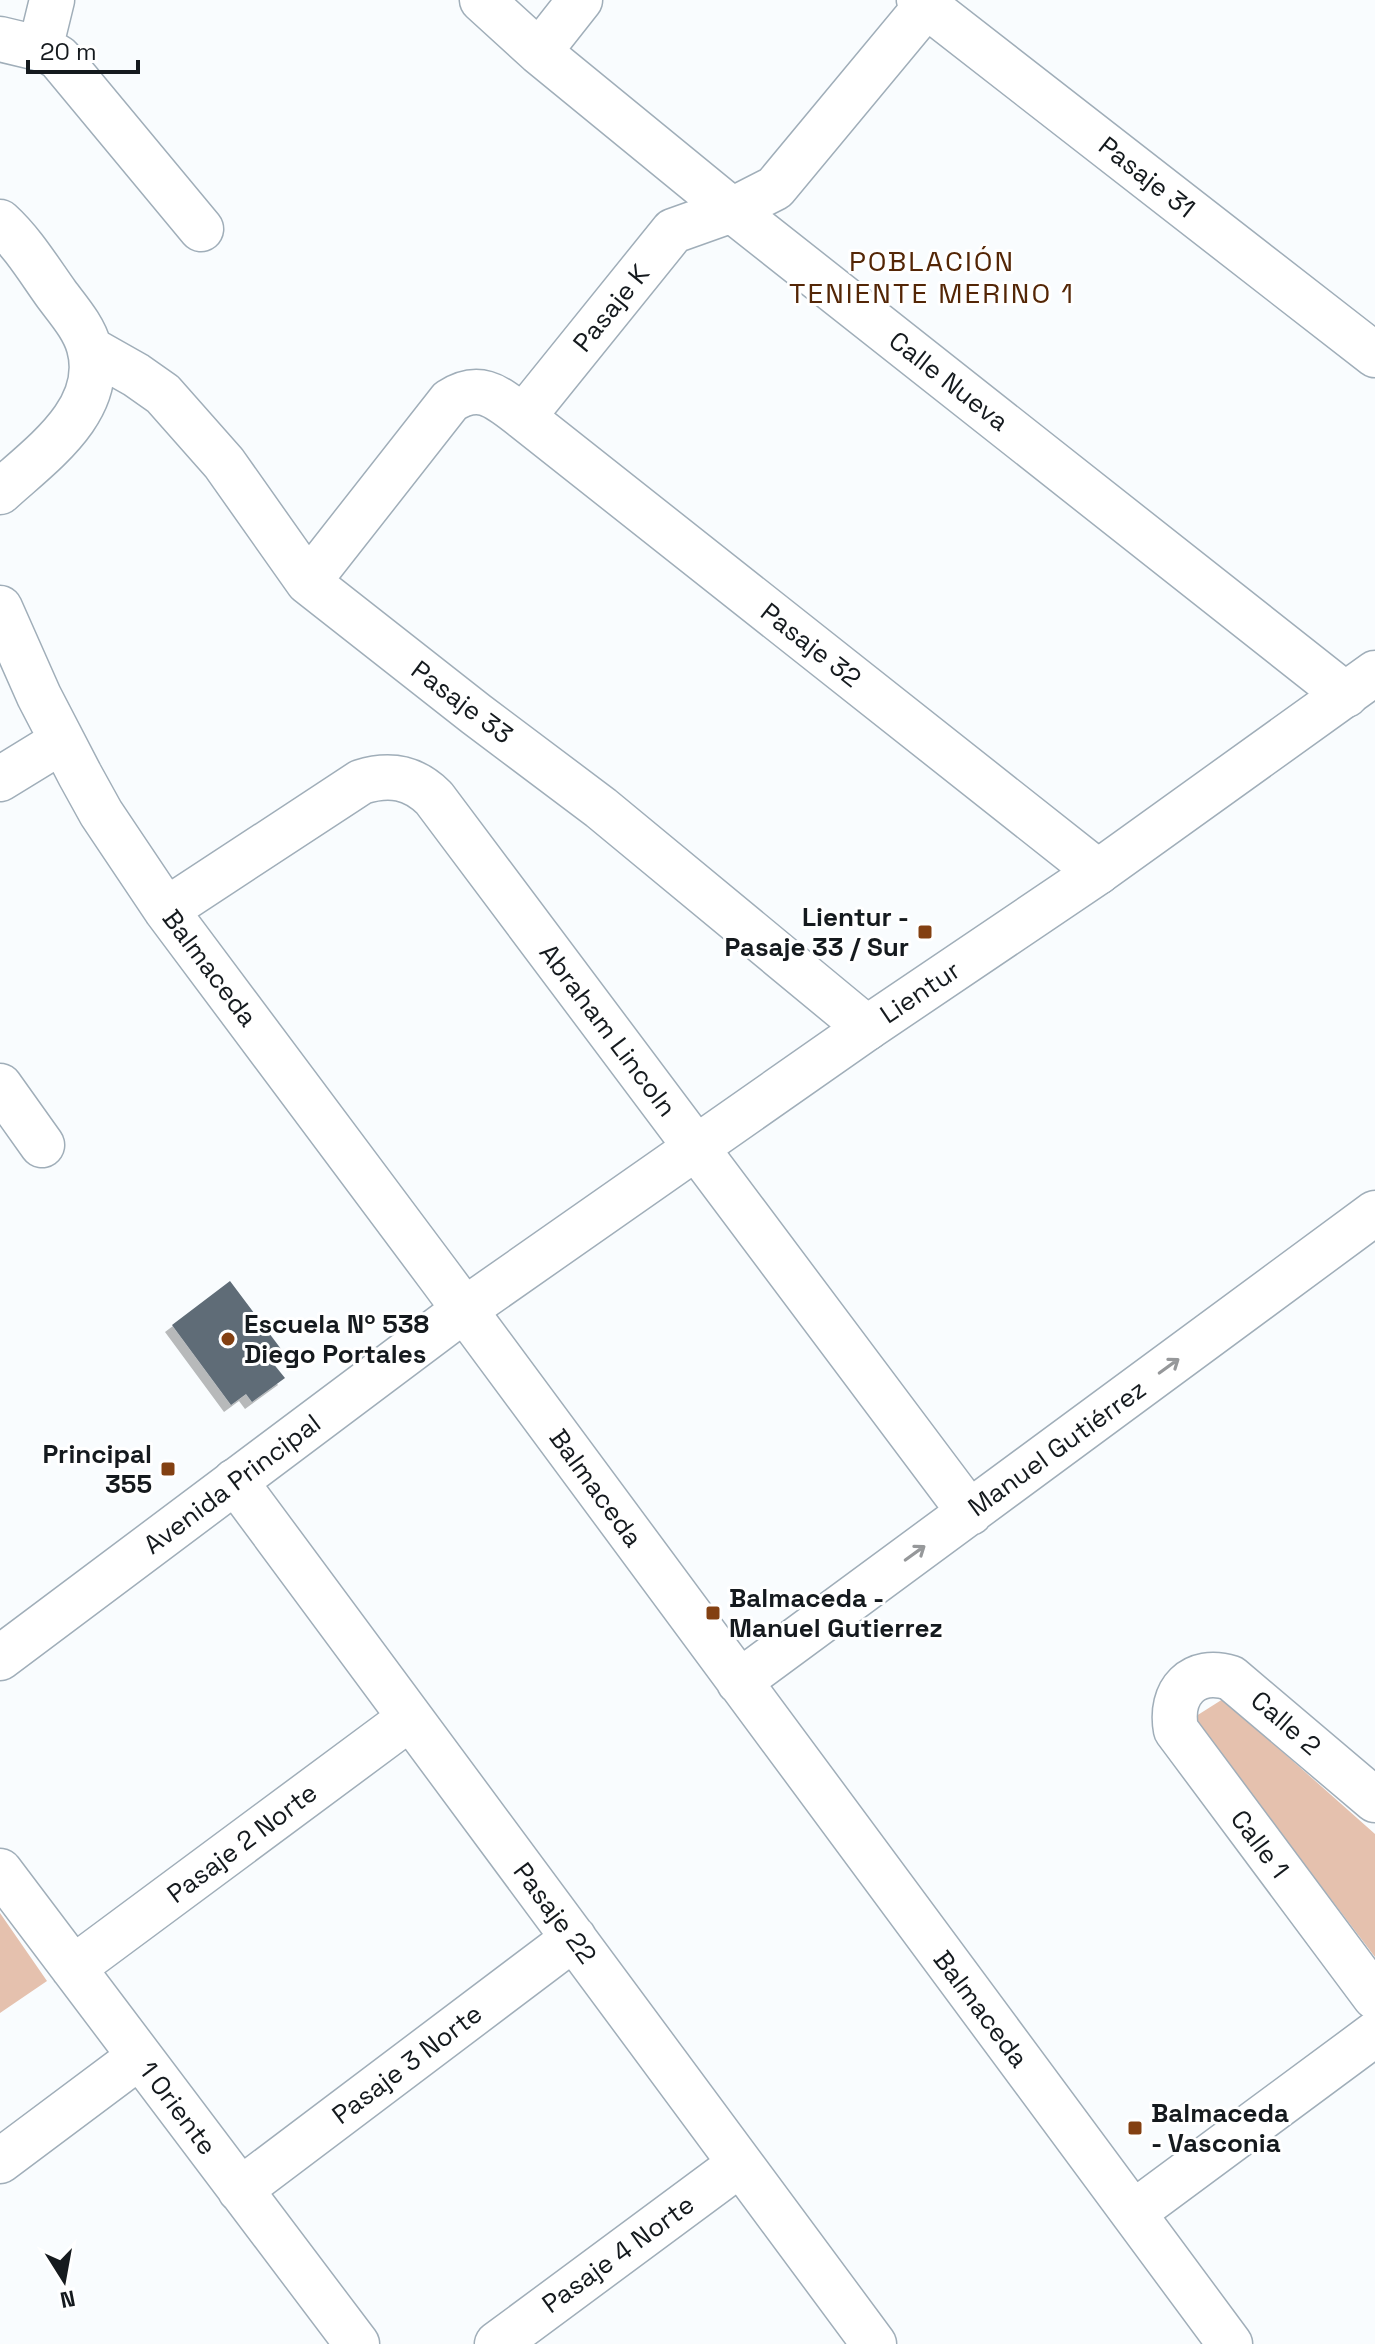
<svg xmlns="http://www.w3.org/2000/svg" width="1375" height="2344" font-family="'Space Grotesk',sans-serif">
  <defs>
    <filter id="shadow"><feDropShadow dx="-7" dy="7" stdDeviation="0" flood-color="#0004"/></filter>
  </defs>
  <rect width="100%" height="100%" fill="#f9fcfe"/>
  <path fill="#e5c1ae" d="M1223 1699 1375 1834V1957L1193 1718Z
    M0 1913 47 1981 0 2013Z"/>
  <path fill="#5f6c77" filter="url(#shadow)" d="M230 1281 284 1353 272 1362 285 1378 252 1402 246 1394 231 1405 172 1325Z"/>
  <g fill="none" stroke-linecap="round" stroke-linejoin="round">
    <defs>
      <path id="minor" d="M482 0 539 52 732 210 1346 695
        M919 0 1375 355
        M0 39 46 50 59 58 201 229
        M40 49 52 0
        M539 52 580 0
        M0 222C23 243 39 270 57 295 69 311 84 328 89 347 107 410 39 456 0 492
        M90 349 136 375 163 394 224 463 308 582 476 714 601 808 867 1028
        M523 417 673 231 732 210 775 188 931 0
        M308 582 450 401C481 381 498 398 523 417L1098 872
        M0 608 39 696 80 775 101 813 166 910 441 1278 1230 2344
        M0 779 62 741
        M166 910 361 782C390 773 413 777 434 798L970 1513
        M0 1086 42 1145
        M235 1481 874 2344
        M739 1682 1375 1213
        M1375 1800 1231 1678C1193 1666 1169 1692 1176 1730L1375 1997
        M0 1871 357 2344
        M73 1968 410 1718
        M0 2161 139 2057
        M240 2190 574 1938
        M1133 2213 1375 2034
        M497 2344 740 2164"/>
      <path id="major" d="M0 1658 464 1310 867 1028 1098 872 1375 673"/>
    </defs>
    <use href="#minor" stroke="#a0aeb9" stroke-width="47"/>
    <use href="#major" stroke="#a0aeb9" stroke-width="47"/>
    <use href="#minor" stroke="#fff" stroke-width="44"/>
    <use href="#major" stroke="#fff" stroke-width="44"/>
  </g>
  <defs><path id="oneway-shaft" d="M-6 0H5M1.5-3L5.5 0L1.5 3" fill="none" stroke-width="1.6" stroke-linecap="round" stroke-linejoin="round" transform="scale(2)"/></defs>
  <g stroke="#96989a">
    <use href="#oneway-shaft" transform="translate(1169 1366) rotate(-36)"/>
    <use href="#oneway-shaft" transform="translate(915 1553) rotate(-36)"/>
  </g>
  <g fill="#834012" stroke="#fff" stroke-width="3">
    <rect x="917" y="924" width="16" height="16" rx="4"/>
    <circle cx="228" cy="1339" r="8"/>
    <rect x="160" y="1461" width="16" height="16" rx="4"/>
    <rect x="705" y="1605" width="16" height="16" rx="4"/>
    <rect x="1127" y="2120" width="16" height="16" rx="4"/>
  </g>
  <g text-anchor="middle" stroke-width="6" stroke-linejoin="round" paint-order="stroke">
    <g font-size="26" fill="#151a1e" stroke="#fff">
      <text transform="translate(1147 177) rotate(38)" y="9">Pasaje 31</text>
      <text transform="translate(611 308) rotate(-51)" y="9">Pasaje K</text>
      <text transform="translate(949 381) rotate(38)" y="9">Calle Nueva</text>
      <text transform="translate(811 645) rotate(38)" y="9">Pasaje 32</text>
      <text transform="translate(462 702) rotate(37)" y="9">Pasaje 33</text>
      <text transform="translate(210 968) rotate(53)" y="9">Balmaceda</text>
      <text transform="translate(920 992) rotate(-34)" y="9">Lientur</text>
      <text transform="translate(608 1030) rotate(53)" y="9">Abraham Lincoln</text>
      <text transform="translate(1057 1448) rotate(-36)" y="9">Manuel Gutiérrez</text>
      <text transform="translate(232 1484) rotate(-37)" y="9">Avenida Principal</text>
      <text transform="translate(596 1488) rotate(54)" y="9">Balmaceda</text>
      <text transform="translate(1286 1723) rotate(41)" y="9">Calle 2</text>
      <text transform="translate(242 1843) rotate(-37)" y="9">Pasaje 2 Norte</text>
      <text transform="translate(1260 1844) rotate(53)" y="9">Calle 1</text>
      <text transform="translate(555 1913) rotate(53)" y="9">Pasaje 22</text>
      <text transform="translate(981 2009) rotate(53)" y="9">Balmaceda</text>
      <text transform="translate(407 2064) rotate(-37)" y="9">Pasaje 3 Norte</text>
      <text transform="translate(178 2108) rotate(53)" y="9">1 Oriente</text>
      <text transform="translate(618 2254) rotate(-36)" y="9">Pasaje 4 Norte</text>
    </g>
    <g font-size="26" font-weight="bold" fill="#151a1e" stroke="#fff" text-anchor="start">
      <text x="909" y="926" text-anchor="end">Lientur -<tspan x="909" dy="30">Pasaje 33 / Sur</tspan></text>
      <text x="244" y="1333">Escuela Nº 538<tspan x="244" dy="30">Diego Portales</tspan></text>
      <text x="152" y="1463" text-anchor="end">Principal<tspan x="152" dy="30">355</tspan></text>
      <text x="729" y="1607">Balmaceda -<tspan x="729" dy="30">Manuel Gutierrez</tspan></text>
      <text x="1151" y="2122">Balmaceda<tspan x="1151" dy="30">- Vasconia</tspan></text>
    </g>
    <g font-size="28" letter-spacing="2" fill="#542606" stroke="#fff">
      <text x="932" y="271">POBLACIÓN<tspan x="932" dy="32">TENIENTE MERINO 1</tspan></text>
    </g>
  </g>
  <g transform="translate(64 2280) rotate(169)" stroke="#ffffff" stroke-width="6" paint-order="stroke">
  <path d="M0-6L14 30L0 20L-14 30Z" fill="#151a1e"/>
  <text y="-12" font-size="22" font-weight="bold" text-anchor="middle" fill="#151a1e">N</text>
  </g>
  <path d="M28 60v12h110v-12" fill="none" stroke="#151a1e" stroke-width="4"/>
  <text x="40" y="60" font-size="24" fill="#151a1e" stroke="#ffffff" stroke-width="6" paint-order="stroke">20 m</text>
</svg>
